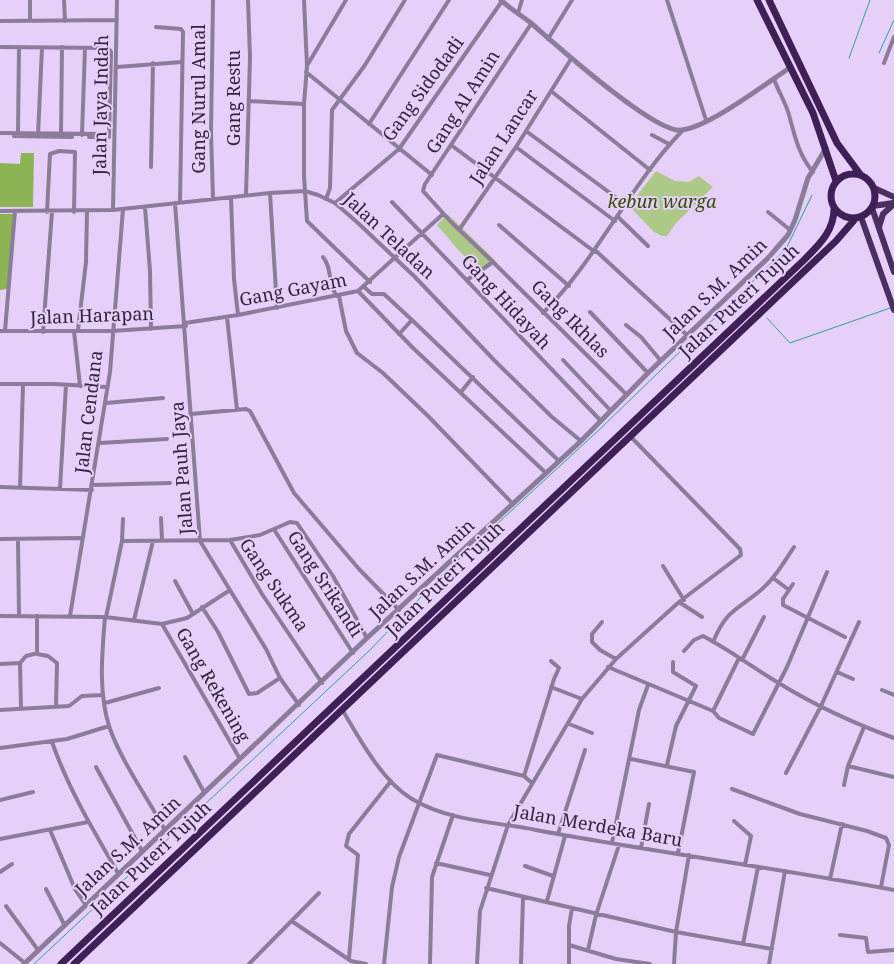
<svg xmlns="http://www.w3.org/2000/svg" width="894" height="964" font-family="'Noto Serif',serif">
  <rect width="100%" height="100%" fill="#e6d0fa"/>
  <path fill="#acc988" d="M656 171 675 181 689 182 699 176 713 187 676 223 667 236H662L654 232 629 206Z
    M447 214 452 218 495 260 480 270 459 251 437 225Z"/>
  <path fill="#8cb455" d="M21 153H34L33 207H0V163L20 164Z
    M0 214H14L7 289 0 290Z"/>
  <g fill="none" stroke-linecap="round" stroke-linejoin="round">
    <path stroke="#26a59d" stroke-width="1" d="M879 53 894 20
      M849 58 870 0
      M767 318 790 343 890 308
      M34 964 370 650 446 571 600 429 786 249 812 195"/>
    <path stroke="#8b7c99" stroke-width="4" d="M30 0V20
      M64 0 65 21
      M304 0 307 66 304 104V176L307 221 370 282
      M667 0 706 120
      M518 13 522 0
      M0 21 117 20
      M156 27 181 29 183 32 180 202
      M548 39 572 0
      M0 47 108 48 111 52 109 137
      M884 63 894 37
      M308 64 346 0
      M117 67 182 62
      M306 72 432 175
      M774 79C778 91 786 103 789 115 795 136 798 154 813 172
      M551 91 650 170
      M249 101 304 104
      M369 124 449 0
      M526 131 625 204
      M0 133 109 134
      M18 134 19 47
      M61 134 62 47
      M38 135 42 48
      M82 135 85 48
      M652 135 669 144
      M14 136 72 137
      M89 137H109
      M451 145 595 252
      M516 147 615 221
      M151 167 153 63
      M270 193 277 308
      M246 195 250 58 248 0
      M231 198 234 279 238 315
      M213 199 211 132 213 0
      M326 199 330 188 332 110 365 65 405 0
      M392 202 601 421
      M175 203 200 541 266 649 280 678 299 705
      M335 203 399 149 502 1
      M145 207 150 271 151 329
      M113 210 117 0
      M0 211 113 210 270 193 305 191 318 195 335 203 358 223 415 277 495 361 552 417 581 441
      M47 212 50 154 59 151 75 152 74 212
      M768 212 789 229
      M618 217 648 246
      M499 225 569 286
      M459 230 516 147 571 59
      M595 250 688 336
      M323 257C333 269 327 284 337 296
      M493 262 451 222 423 191 425 184 531 24
      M467 280 493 262 627 395
      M363 286 372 294H384L412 320 399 334
      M358 291 412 347 546 473
      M339 296 346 331 357 353 383 373 428 416 513 504
      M590 312 648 373
      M543 313C598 258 629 186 682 131
      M227 317 237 410
      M412 320 559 461
      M185 323 238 315 358 291 443 214
      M626 325 641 337 661 361
      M78 330 86 262 87 211
      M0 331H112L186 326
      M5 331 15 211
      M74 331 80 386
      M43 332 52 212
      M563 360 611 411
      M0 384H54L107 387
      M461 392 473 377
      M106 403 163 398
      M191 414 246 409 250 411 294 493 359 569 399 610
      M100 443 167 439
      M93 485 170 483
      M0 487 92 490
      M20 488 23 385
      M60 488 66 385
      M161 518 162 540
      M275 531 353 653
      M0 539 81 538
      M18 539 19 616
      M230 540 260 535 290 522 297 523 333 576 367 638
      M122 541 230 540 262 594 322 683
      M663 566 684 600
      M773 578 789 590
      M175 581 193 614
      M793 584 783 599V605L845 637
      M679 602 702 617
      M202 607 218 632 249 694 257 693 280 678
      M0 616 105 617 162 624 187 618 230 590
      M37 616V654L48 656 57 663 56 707
      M70 616 110 372 123 209
      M105 617C102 653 98 694 110 729 123 764 147 797 165 830
      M106 617 122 541 123 519
      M134 620 153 541
      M602 622 592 634V642L600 650 616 659
      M162 624 240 759
      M713 642C727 609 736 611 761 590 775 578 784 562 794 547
      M684 651 694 640 703 636C728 649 752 667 777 682 814 705 853 723 894 738
      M739 658 713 711 719 718 753 734 787 667 827 572
      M742 660 764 617
      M0 664 20 663
      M608 667 713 711
      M837 672 853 679
      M551 687 582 699
      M882 690 894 695
      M105 703 159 688
      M21 708 20 663 26 656 34 654
      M0 710 69 706 82 696 103 695
      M343 711C360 740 383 782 412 799 448 821 496 822 536 830 655 852 775 868 894 890
      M569 724 592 733
      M52 742C68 788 93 830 118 873
      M0 748 67 739 109 726
      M185 757 204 792
      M631 759 694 772 678 853
      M667 765 676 726 696 686 673 672V662
      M848 766 894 777
      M96 767 142 851
      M786 773 821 706 859 622
      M524 776 554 679 559 668 551 661
      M844 785 848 766 864 727
      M732 789 800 814 867 831 886 838 889 845 881 887
      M0 800 33 792
      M734 821 751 836 745 865
      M50 830 75 889 86 905
      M558 834 585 750
      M0 839 88 822
      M612 843 639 710 648 685
      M641 848 649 804
      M436 863 490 875
      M525 866 553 876
      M0 872 12 864
      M830 879 842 824
      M486 888 676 932 772 949
      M46 889 64 924
      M547 901 565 836
      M6 906 38 950
      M293 922 351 961 366 964
      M840 935 866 938 868 952 894 950
      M0 943 25 963
      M743 944 758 867
      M569 945 616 959 650 964
      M588 950 596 915 619 845
      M349 958 358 855 346 846 349 834 391 781
      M249 964 319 893
      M384 964 392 887 399 857 437 755 524 776 532 783
      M430 964 432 877 453 815
      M477 964 480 911 508 825 582 699 616 659 679 602 741 555 740 549 630 436
      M521 964 523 898
      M569 964V926L572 908
      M674 964 676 932 689 855
      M769 964 785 871"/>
    <path stroke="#8b7c99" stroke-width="5" d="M501 0C510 9 521 15 531 23 554 43 656 135 682 130 711 126 765 84 791 67
      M24 964 367 638 581 441 648 373 768 258 788 235 795 220 808 178 826 148"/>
    <path stroke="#4a2f60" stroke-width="6" d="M874 188 894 197
      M873 206 893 203
      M872 208 894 272
      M861 217 894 310
      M879 227 883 214 894 204"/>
    <path stroke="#3f2056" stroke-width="7" d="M757 0 813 113 836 181
      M769 0 837 143 860 174
      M831 196a22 22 0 1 1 44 0a22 22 0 1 1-44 0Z
      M61 964 804 260C819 245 835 230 834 207
      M74 964 836 241 856 218"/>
  </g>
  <g text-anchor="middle" stroke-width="4" stroke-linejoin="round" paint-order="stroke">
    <g font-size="18" fill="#33243f" stroke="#e6d0fa">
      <text transform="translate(423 89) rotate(-54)" y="6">Gang Sidodadi</text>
      <text transform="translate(234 98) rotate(-90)" y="6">Gang Restu</text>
      <text transform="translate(199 99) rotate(-90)" y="6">Gang Nurul Amal</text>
      <text transform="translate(463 102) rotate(-57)" y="6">Gang Al Amin</text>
      <text transform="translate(101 105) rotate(-89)" y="6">Jalan Jaya Indah</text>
      <text transform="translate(504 137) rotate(-57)" y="6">Jalan Lancar</text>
      <text transform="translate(389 236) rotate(43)" y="6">Jalan Teladan</text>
      <text transform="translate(715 289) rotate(-44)" y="6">Jalan S.M. Amin</text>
      <text transform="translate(293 290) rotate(-11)" y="6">Gang Gayam</text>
      <text transform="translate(739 301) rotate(-43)" y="6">Jalan Puteri Tujuh</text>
      <text transform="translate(506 302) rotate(47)" y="6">Gang Hidayah</text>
      <text transform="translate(92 316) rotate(-2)" y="6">Jalan Harapan</text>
      <text transform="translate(570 319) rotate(45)" y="6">Gang Ikhlas</text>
      <text transform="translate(89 412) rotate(-83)" y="6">Jalan Cendana</text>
      <text transform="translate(182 468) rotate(-94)" y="6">Jalan Pauh Jaya</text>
      <text transform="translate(422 569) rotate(-43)" y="6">Jalan S.M. Amin</text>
      <text transform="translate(445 579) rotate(-44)" y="6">Jalan Puteri Tujuh</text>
      <text transform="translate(325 584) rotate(57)" y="6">Gang Srikandi</text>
      <text transform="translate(274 585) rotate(56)" y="6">Gang Sukma</text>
      <text transform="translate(213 685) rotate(60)" y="6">Gang Rekening</text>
      <text transform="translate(598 826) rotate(10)" y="6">Jalan Merdeka Baru</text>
      <text transform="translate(128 846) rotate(-43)" y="6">Jalan S.M. Amin</text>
      <text transform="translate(151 858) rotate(-43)" y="6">Jalan Puteri Tujuh</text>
    </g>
    <g font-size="18" font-style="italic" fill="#344d06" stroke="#e6d0fa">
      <text x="662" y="208">kebun warga</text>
    </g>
  </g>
</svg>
